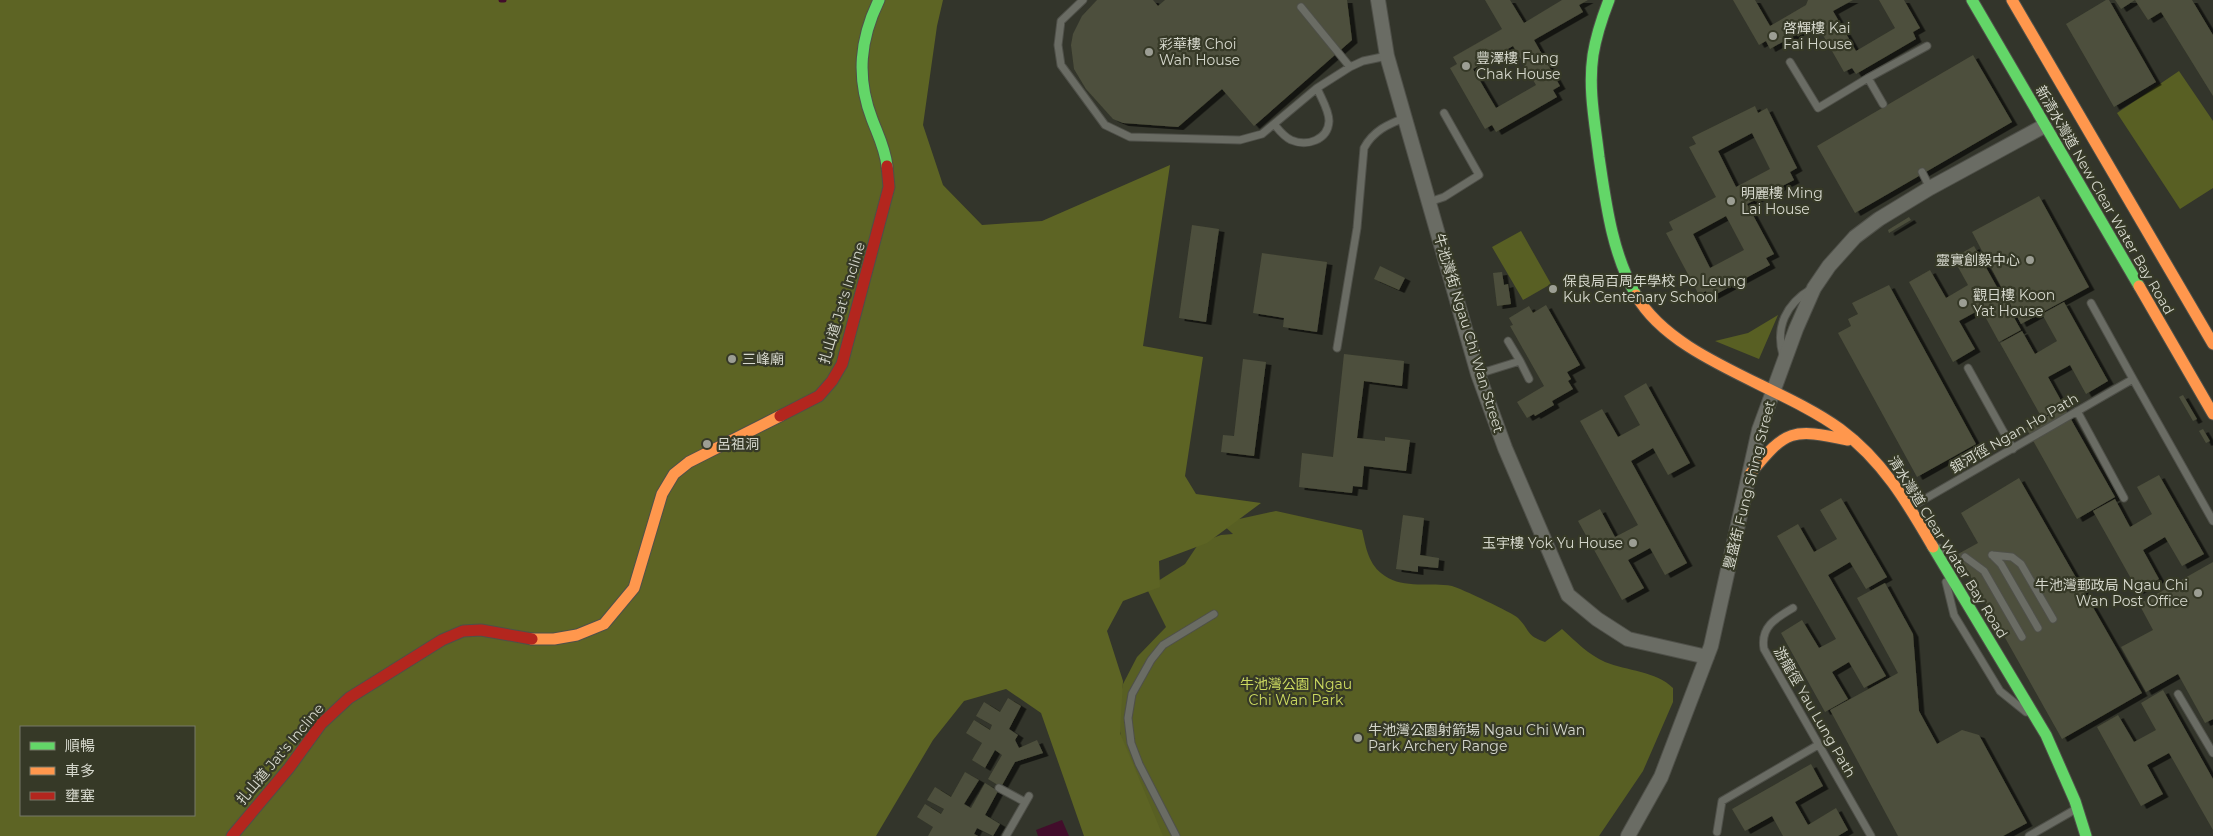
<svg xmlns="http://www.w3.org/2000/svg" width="2213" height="836" font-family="Montserrat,'Noto Sans TC',sans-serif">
  <defs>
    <filter id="shadow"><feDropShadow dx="5.5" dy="3" stdDeviation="0" flood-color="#0009"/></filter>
  </defs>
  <rect width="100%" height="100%" fill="#33352b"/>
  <path fill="#585f23" d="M2179 71 2213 121V188L2180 209 2117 113Z
    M1521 231 1551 284 1523 300 1492 247Z
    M1778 315 1759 359 1715 341 1748 333Z
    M1276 511 1362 530C1366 547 1368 565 1385 576 1404 589 1431 582 1452 586 1460 588 1513 613 1518 618 1531 631 1525 635 1545 642L1562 629C1575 641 1589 655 1605 662 1627 671 1656 671 1673 688V702L1643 771 1599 836H1155L1133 795 1117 717 1123 684 1137 657 1166 627 1145 585 1158 581 1185 564 1199 543 1221 535 1233 534 1221 523Z"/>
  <path fill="#5d6424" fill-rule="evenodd" d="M0 0H943L937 26 923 125 943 185 982 225 1042 221 1170 165 1143 346 1203 357 1185 476 1196 494 1261 503 1207 543 1159 561 1160 587 1123 601 1107 631 1123 681 1120 733 1163 836H1084L1041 713 1006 689 964 701 933 740 876 836H0ZM21 727H194V815H21Z"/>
  <path fill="#420d2b" d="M1062 820 1069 836H1038L1036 830Z"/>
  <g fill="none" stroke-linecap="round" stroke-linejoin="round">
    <path stroke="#420d2b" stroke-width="5" d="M501 0H504"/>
  </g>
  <path fill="#4d4f3c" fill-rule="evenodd" filter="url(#shadow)" d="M1097 0H1153L1158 6 1165 0H1347L1352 40 1254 126 1222 89 1178 127 1123 123 1113 119 1086 89 1074 69 1071 45 1073 34 1082 16Z
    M1485 0H1510L1524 23 1562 0H1588L1579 5 1583 12 1534 40 1560 86 1553 90 1557 97 1496 132 1492 125 1485 129 1450 68 1457 64 1453 57 1502 29ZM1513 46 1536 85 1496 108 1473 69Z
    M1733 0H1755L1770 26 1806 5 1808 0H1853L1833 11 1856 51 1895 28 1879 0H1904L1920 28 1913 32 1916 39 1856 74 1852 68 1844 72 1816 23 1770 49 1766 41 1759 45Z
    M2106 0H2109L2156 82 2114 107 2066 24Z
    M2115 0H2135L2121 9Z
    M2135 0H2192L2213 35V96L2161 12 2148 20Z
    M1973 55 2012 122 1855 213 1817 146Z
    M1755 106 1758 113 1767 108 1797 168 1790 172 1794 180 1747 204 1774 254 1766 258 1770 265 1709 298 1706 291 1699 295 1666 233 1673 230 1669 222 1716 197 1689 147 1696 144 1692 137ZM1752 133 1770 169 1736 187 1718 151ZM1726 216 1744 250 1710 268 1693 234Z
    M2039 196 2089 287 2021 324 1972 232Z
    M1909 217 1911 220 1889 233 1888 230Z
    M1192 225 1219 229 1206 322 1179 318Z
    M1974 246 2021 330 1999 342 1981 309 1959 321 1975 349 1953 362 1909 282 1930 270 1946 298 1968 285 1953 258Z
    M1262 253 1327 262 1317 332 1283 327 1284 318 1253 313Z
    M1380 266 1405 278 1399 290 1374 279Z
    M1502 272 1504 285 1508 284 1511 304 1497 306 1493 273Z
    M1889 285 1976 444 1917 477 1838 333 1851 326 1848 319 1858 314 1852 303Z
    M2064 302 2108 381 2086 394 2070 365 2048 377 2064 406 2042 418 2000 343 2022 331 2035 354 2057 341 2042 314Z
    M1546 305 1580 365 1567 372 1571 379 1568 381 1573 389 1552 401 1554 405 1535 416 1534 414 1527 418 1517 402 1544 386 1510 326 1513 325 1509 318 1529 306 1533 313Z
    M1344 354 1404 361 1402 386 1364 381 1357 438 1385 441V437L1410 440 1406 471 1364 466 1362 487 1353 486 1352 493 1299 487 1302 453 1333 457Z
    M1243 359 1266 362 1254 456 1221 452 1223 435 1234 436Z
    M1646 383 1690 463 1668 475 1653 448 1631 461 1687 563 1665 575 1650 548 1628 560 1644 588 1622 600 1578 521 1600 509 1615 537 1638 525 1580 421 1602 409 1618 437 1640 425 1624 396Z
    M2183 395 2197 419 2193 421 2179 397Z
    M2064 407 2115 497 2077 519 2026 428Z
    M2203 429 2210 441 2206 443 2199 431Z
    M2159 475 2204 554 2182 566 2165 537 2143 550 2159 579 2138 591 2093 511 2115 499 2130 527 2152 514 2137 487Z
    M2019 478 2142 693 2062 739 1958 554 1978 543 1961 513Z
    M1841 498 1887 577 1866 589 1850 562 1828 575 1886 676 1864 688 1849 662 1832 672 1848 699 1825 712 1781 633 1802 620 1819 648 1836 639 1777 536 1798 524 1814 552 1837 539 1820 510Z
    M1403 515 1424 518 1420 555 1439 558 1438 568 1418 566V572L1396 569Z
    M2213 562V719L2205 723 2178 674 2146 692 2121 647 2153 630 2139 604Z
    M1885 583 1913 634 1919 711 1937 744 1962 730 1979 735 2027 823 2003 836H1898L1830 710 1898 673 1857 598Z
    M2163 690 2213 779V830L2169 753 2147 765 2163 794 2141 806 2097 727 2118 715 2134 742 2156 730 2141 703Z
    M1008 698 1021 706 1009 729 1018 735 1015 740 1019 748 1037 740 1043 753 1015 762 1001 787 988 779 1002 755 995 750 985 768 972 760 982 743 966 733 974 720 990 730 992 725 976 716 984 702 1000 712Z
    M1811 764 1823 786 1795 802 1808 825 1836 808 1848 830 1838 836H1783L1772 816 1745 831 1732 809Z
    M965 772 979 780 964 804 971 808 985 783 998 791 985 815 1000 824 993 836 977 828 974 834 978 836H928L933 827 917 817 925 804 941 814 944 809 927 800 935 787 951 797Z"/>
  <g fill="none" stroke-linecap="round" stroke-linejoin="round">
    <defs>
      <path id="lane" d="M1083 0 1061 21 1058 45 1061 65 1105 125 1130 137 1240 140 1262 134 1317 88 1350 67 1363 61 1387 56
        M1301 7 1350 67
        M1790 62 1818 108 1868 78 1883 104
        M1868 78 1927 46
        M1274 124C1279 130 1283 136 1291 140 1307 147 1328 140 1329 121 1329 110 1321 98 1317 88
        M1922 172 1930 188
        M1429 202 1444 197 1479 175 1444 113
        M1508 341 1520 361
        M1337 348 1357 228 1364 148C1373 131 1388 124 1405 118
        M1783 355C1775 327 1786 304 1811 289
        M1968 368 2013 449
        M1478 374 1520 361 1529 379
        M2133 379 2213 521
        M2077 411 2124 498
        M1911 507 2133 379 2091 303
        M1939 548 1953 553
        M1992 555 2012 557 2021 564 2053 619
        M1992 555 2001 564 2038 628
        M1965 557 1984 571 2022 637
        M1946 582 1954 615 2000 691 2026 712
        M1793 608C1776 618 1760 627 1764 649L1871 836
        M2178 694 2213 753
        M999 788 1025 802
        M1717 832 1722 801 1818 745
        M1006 836 1029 796
        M1176 836 1139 764 1131 743 1128 718 1132 694 1151 660 1163 645 1214 614
        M2029 836 2076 809"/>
      <path id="street" d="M1378 0 1387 56 1478 374 1505 448 1568 595 1597 619 1628 639 1707 657
        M1628 836 1661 777 1711 646 1759 430 1796 329 1814 288 1829 266 1855 237 1879 219 1930 188 2044 126"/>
      <path id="fast" d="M879 0C860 39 856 77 872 119 878 135 885 148 887 166
        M1609 0C1602 18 1596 36 1593 55 1588 89 1595 123 1599 157 1606 204 1612 253 1636 295
        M1972 0 2139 286
        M1933 547 2046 735 2075 801 2086 836"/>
      <path id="slow" d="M2012 0 2213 344
        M2139 286 2213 414
        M1636 295C1672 359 1780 385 1840 429 1882 460 1907 502 1933 547
        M1750 474C1786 429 1792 428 1848 440
        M532 639H554L577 635 604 624 634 588 662 494 674 474 689 462 780 416"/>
      <path id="jam" d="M780 416 819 396 832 381 842 364 889 187 887 166
        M232 836 289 768 321 724 349 698 442 640 463 631 481 630 532 639"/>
    </defs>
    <use href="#lane" stroke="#4f5049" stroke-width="9"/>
    <use href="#street" stroke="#4f5049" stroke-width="16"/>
    <use href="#fast" stroke="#4f5049" stroke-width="13"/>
    <use href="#slow" stroke="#4f5049" stroke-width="13"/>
    <use href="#jam" stroke="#4f5049" stroke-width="13"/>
    <use href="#lane" stroke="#6a6c64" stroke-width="7"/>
    <use href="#street" stroke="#6a6c64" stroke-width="14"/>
    <use href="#fast" stroke="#63d668" stroke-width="11"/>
    <use href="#slow" stroke="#ff974d" stroke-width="11"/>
    <use href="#jam" stroke="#b3261e" stroke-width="11"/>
  </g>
  <g fill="#9c9e94" stroke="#363927" stroke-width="2">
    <circle cx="1773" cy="36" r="5"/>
    <circle cx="1149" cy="52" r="5"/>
    <circle cx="1466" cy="66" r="5"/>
    <circle cx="1731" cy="201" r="5"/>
    <circle cx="2030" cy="260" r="5"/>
    <circle cx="1553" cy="289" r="5"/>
    <circle cx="1963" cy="303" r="5"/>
    <circle cx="732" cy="359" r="5"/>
    <circle cx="707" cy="444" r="5"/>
    <circle cx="1633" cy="543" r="5"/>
    <circle cx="2198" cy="593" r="5"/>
    <circle cx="1358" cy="738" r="5"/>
  </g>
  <g text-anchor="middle" stroke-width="4.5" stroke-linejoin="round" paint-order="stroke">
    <g font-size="14" fill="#d5d7cc" stroke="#363927" text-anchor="start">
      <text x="1783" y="33">啓輝樓 Kai<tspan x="1783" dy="16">Fai House</tspan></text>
      <text x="1159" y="49">彩華樓 Choi<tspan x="1159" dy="16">Wah House</tspan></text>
      <text x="1476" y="63">豐澤樓 Fung<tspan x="1476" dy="16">Chak House</tspan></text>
      <text x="1741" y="198">明麗樓 Ming<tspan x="1741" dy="16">Lai House</tspan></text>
      <text x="2020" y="265" text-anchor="end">靈實創毅中心</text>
      <text x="1563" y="286">保良局百周年學校 Po Leung<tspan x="1563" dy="16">Kuk Centenary School</tspan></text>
      <text x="1973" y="300">觀日樓 Koon<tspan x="1973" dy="16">Yat House</tspan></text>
      <text x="742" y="364">三峰廟</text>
      <text x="717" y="449">呂祖洞</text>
      <text x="1623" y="548" text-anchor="end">玉宇樓 Yok Yu House</text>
      <text x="2188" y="590" text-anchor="end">牛池灣郵政局 Ngau Chi<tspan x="2188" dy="16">Wan Post Office</tspan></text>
      <text x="1368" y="735">牛池灣公園射箭場 Ngau Chi Wan<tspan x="1368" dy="16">Park Archery Range</tspan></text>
    </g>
    <g font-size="14" fill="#d5d7cc" stroke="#363927">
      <text transform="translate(2105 200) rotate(60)" y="5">新清水灣道 New Clear Water Bay Road</text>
      <text transform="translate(842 303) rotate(-73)" y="5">扎山道 Jat's Incline</text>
      <text transform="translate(1469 333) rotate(73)" y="5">牛池灣街 Ngau Chi Wan Street</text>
      <text transform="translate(2014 433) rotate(-30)" y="5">銀河徑 Ngan Ho Path</text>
      <text transform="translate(1749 485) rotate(-76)" y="5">豐盛街 Fung Shing Street</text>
      <text transform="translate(1948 547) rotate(58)" y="5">清水灣道 Clear Water Bay Road</text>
      <text transform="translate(1815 712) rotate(60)" y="5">游龍徑 Yau Lung Path</text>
      <text transform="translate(280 754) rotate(-50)" y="5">扎山道 Jat's Incline</text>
    </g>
    <g font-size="14" fill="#cddb60" stroke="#363927">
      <text x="1296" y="689">牛池灣公園 Ngau<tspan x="1296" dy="16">Chi Wan Park</tspan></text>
    </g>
  </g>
  <rect x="20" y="726" width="175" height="90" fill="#363927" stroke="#767869"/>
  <rect x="30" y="742" width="25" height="8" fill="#63d668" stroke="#767869"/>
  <text x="65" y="751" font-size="15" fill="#d5d7cc">順暢</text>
  <rect x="30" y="767" width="25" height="8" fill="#ff974d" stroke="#767869"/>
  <text x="65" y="776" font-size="15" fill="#d5d7cc">車多</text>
  <rect x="30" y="792" width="25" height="8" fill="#b3261e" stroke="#767869"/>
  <text x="65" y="801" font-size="15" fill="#d5d7cc">壅塞</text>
</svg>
